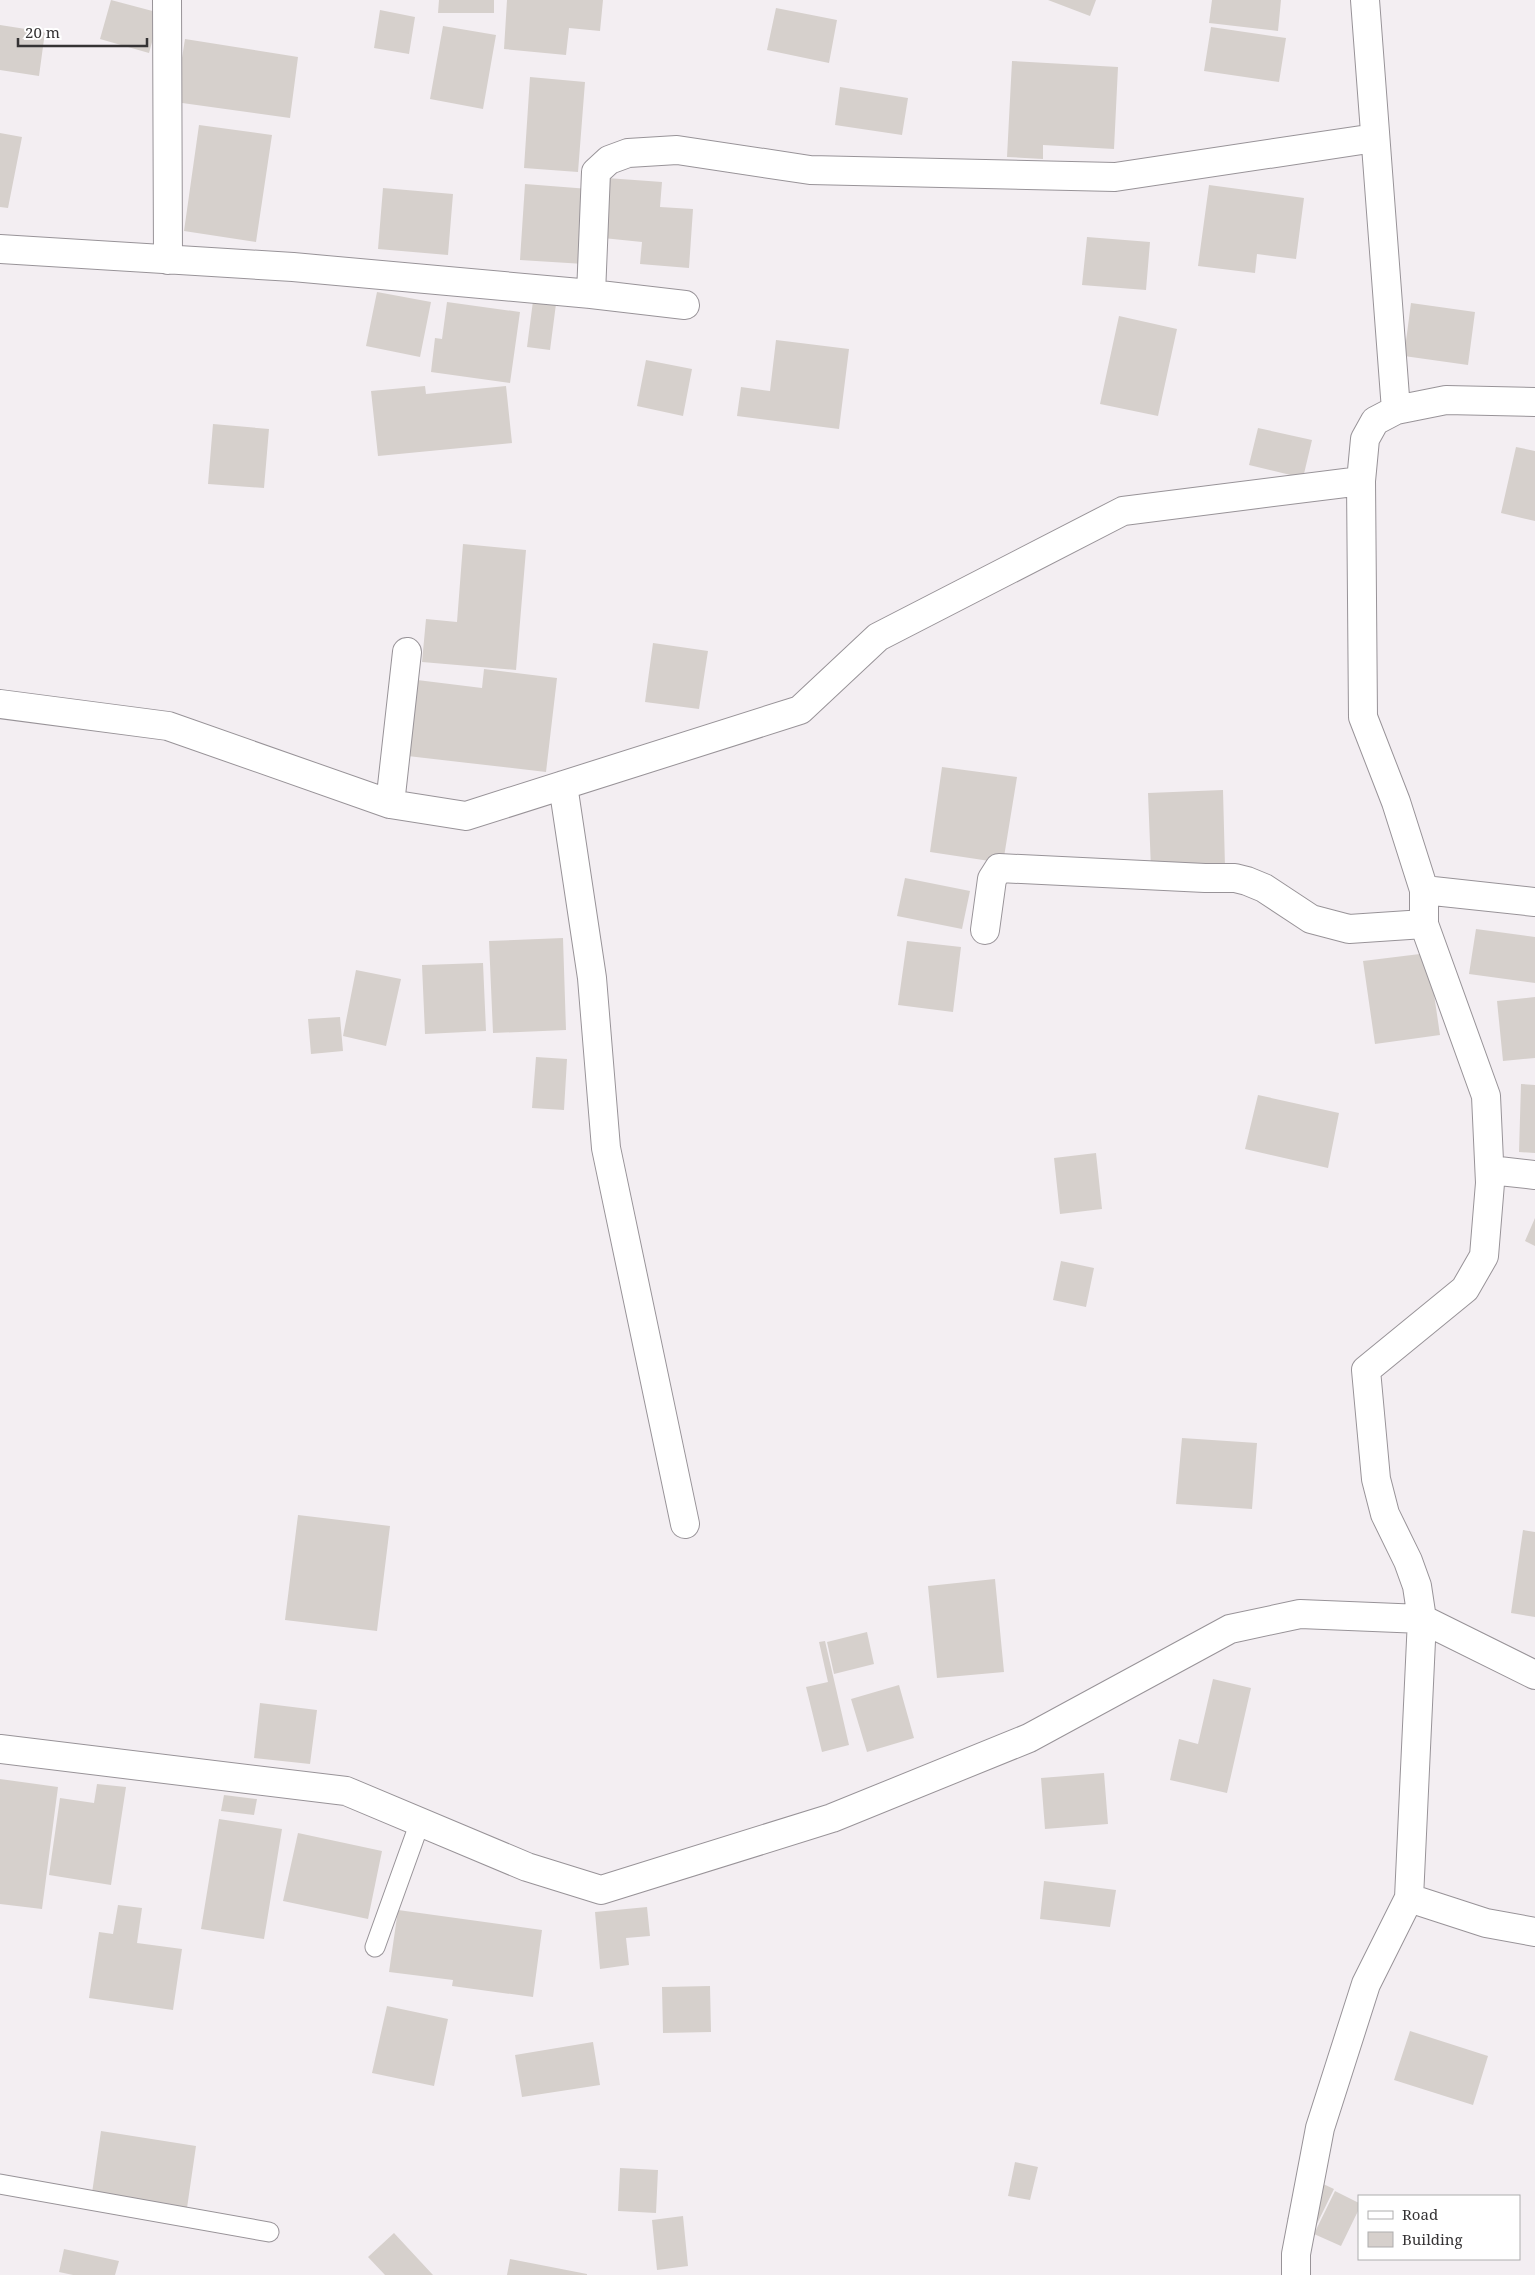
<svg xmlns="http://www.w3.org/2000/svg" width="1535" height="2275" viewBox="0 0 1535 2275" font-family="'Noto Serif',serif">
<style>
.building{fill:#d6d0cc}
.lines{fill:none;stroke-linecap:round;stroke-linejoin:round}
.lane-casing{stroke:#989398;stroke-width:21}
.street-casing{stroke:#989398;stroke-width:30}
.lane{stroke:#fff;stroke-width:19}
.street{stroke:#fff;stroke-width:28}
</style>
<rect width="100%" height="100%" fill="#f3eef2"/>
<path class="building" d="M111 0 160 13 149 53 100 39Z
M439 0H494V13H438Z
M507 0H603L600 31 569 28 566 55 504 49Z
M1048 0H1096L1090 16Z
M1212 0H1281L1278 31 1209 23Z
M776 8 837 20 829 63 767 50Z
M380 10 415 17 409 54 374 48Z
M0 25 45 32 39 76 0 70Z
M443 26 496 35 483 109 430 99Z
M1211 27 1286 38 1279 82 1204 71Z
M185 39 298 57 290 118 175 102Z
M1012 61 1118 67 1114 149 1043 145V159L1007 157Z
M530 77 585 82 578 172 524 168Z
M840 87 908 98 902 135 835 125Z
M199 125 272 135 256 242 184 231Z
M0 133 22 137 8 208 0 207Z
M607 178 662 182 660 207 693 209 689 268 640 264 642 242 603 238Z
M525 184 589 189 584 264 520 260Z
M1209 185 1304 198 1296 259 1257 254 1255 273 1198 266Z
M383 188 453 194 448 255 378 249Z
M1087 237 1150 242 1146 290 1082 285Z
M377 292 431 302 420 357 366 346Z
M533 301 556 304 550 350 527 347Z
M447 302 520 312 510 383 431 372 435 338 442 339Z
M1411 303 1475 312 1468 365 1404 356Z
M1119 316 1177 329 1158 416 1100 404Z
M776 340 849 349 839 429 737 416 741 387 770 391Z
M646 360 692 369 683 416 637 406Z
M425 386 426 394 506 386 512 443 378 456 371 391Z
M213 424 269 429 264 488 208 484Z
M1258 428 1312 440 1303 478 1249 465Z
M1516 447 1535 451V521L1501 513Z
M463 544 526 550 516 670 422 662 426 619 457 622Z
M653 643 708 651 699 709 645 702Z
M484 669 557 678 546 772 399 755 409 679 482 688Z
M942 767 1017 777 1003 863 930 852Z
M1223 790 1225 867 1151 869 1148 793Z
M905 878 970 891 962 929 897 916Z
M1476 929 1535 937V983L1469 974Z
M563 938 566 1030 493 1033 489 941Z
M907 941 961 947 953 1012 898 1005Z
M1428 953 1440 1035 1375 1044 1363 961Z
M483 963 486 1031 425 1034 422 965Z
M356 970 401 979 386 1046 343 1036Z
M1535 997V1058L1503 1061 1497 1001Z
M340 1017 343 1051 311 1054 308 1019Z
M536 1057 567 1059 564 1110 532 1108Z
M1521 1084 1535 1085V1153L1519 1152Z
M1258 1095 1339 1113 1328 1168 1245 1149Z
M1096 1153 1102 1209 1060 1214 1054 1158Z
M1535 1218V1246L1525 1241Z
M1061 1261 1094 1268 1086 1307 1053 1300Z
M1182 1438 1257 1443 1252 1509 1176 1504Z
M298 1515 390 1526 377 1631 285 1620Z
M1523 1530 1535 1532V1617L1511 1613Z
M995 1579 1004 1672 937 1678 928 1586Z
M867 1632 874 1664 834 1674 827 1642Z
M825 1641 849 1745 822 1752 806 1687 828 1682 819 1642Z
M1213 1679 1251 1688 1227 1793 1170 1780 1179 1739 1198 1744Z
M899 1685 914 1738 867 1752 851 1699Z
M260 1703 317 1710 310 1764 254 1758Z
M1104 1773 1108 1824 1045 1829 1041 1778Z
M0 1779 58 1787 42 1909 0 1904Z
M97 1784 126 1787 111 1885 49 1875 60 1798 94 1803Z
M224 1795 257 1799 254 1815 221 1811Z
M219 1819 282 1829 264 1939 201 1929Z
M298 1833 382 1851 368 1919 283 1901Z
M1044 1881 1116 1890 1110 1927 1040 1919Z
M118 1905 142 1908 137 1943 182 1949 173 2010 89 1998 99 1932 113 1934Z
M647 1907 650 1936 626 1938 629 1965 600 1969 595 1912Z
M398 1910 542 1930 533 1997 452 1986 453 1980 389 1972Z
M710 1986 711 2032 663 2033 662 1987Z
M387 2006 448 2019 434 2086 372 2073Z
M1410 2031 1488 2056 1473 2105 1394 2080Z
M593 2042 600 2085 522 2097 515 2055Z
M101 2131 196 2146 187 2208 92 2193Z
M1015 2162 1038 2167 1030 2200 1008 2196Z
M620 2168 658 2170 656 2213 618 2211Z
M1308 2177 1334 2189 1313 2232 1287 2219Z
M1335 2191 1359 2203V2209L1341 2246 1314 2234Z
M683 2216 688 2266 657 2270 652 2220Z
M394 2233 433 2275H385L368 2257Z
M64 2249 119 2261 115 2275H73L59 2272Z
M510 2259 587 2274V2275H507Z"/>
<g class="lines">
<g class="lane-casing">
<path id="lane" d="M375 1947 420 1822
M0 2184 269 2232"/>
</g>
<g class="street-casing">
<path id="street" d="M167 0 168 260
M1365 0 1396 410
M0 249 293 267 591 294 685 305
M591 294 596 172 609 160 628 153 677 150 810 170 1115 177 1375 138
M0 704 168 726 390 804 466 816 800 710 878 637 1123 511 1361 481
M563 785 592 978 606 1148 685 1524
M390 804 407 652
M1424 890 1535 902
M985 930 992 879 999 868 1205 878H1235L1247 881 1264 888 1311 919 1349 929 1424 924
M1490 1170 1535 1175
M0 1749 346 1791 527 1867 601 1890 832 1818 1029 1738 1230 1629 1300 1614 1422 1619 1417 1586 1408 1561 1385 1514 1376 1479 1366 1370 1465 1289 1484 1256 1490 1183 1486 1096 1424 924V890L1396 802 1363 717 1361 481 1365 439 1375 421 1396 410 1446 400 1535 402
M1409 1898 1422 1619 1535 1675
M1296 2275V2254L1320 2128 1366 1984 1409 1898 1486 1923 1535 1932"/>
</g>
<use href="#lane" class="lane"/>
<use href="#street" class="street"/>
</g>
<rect x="1358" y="2195" width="162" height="65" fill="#ffffff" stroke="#aeadae"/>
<rect x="1368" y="2211" width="25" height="8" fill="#ffffff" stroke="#aeadae"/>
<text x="1402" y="2220" font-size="15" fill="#353334">Road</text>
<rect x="1368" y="2232" width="25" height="15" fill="#d6d0cc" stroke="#aeadae"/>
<text x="1402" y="2245" font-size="15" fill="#353334">Building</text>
<path d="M18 38v8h129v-8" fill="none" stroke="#353334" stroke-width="2.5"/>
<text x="25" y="38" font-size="15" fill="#353334" stroke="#ffffff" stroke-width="4" paint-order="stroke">20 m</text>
</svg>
